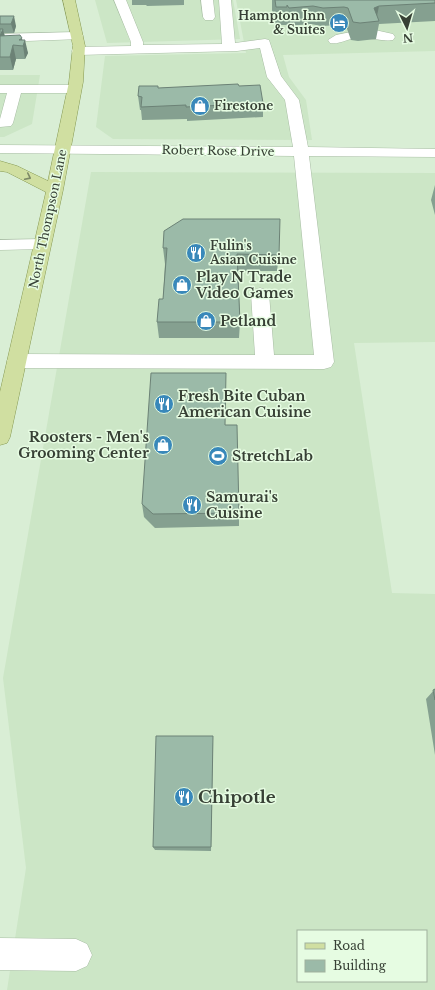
<svg xmlns="http://www.w3.org/2000/svg" width="435" height="990" viewBox="0 0 435 990" font-family="'Libre Baskerville',serif">
<style>
.built{fill:#cce6c6;fill-rule:evenodd}
.lines{fill:none;stroke-linecap:round;stroke-linejoin:round}
.minor-casing{stroke:#a8bda4;stroke-width:1}
.major-casing{stroke:#869952;stroke-width:1}
.minor{fill:#fff;fill-rule:evenodd}
.major{fill:#d0dfa1;fill-rule:evenodd}
.wall{fill:#85a090}
.shaded-wall{fill:#6c8276}
.building{fill:#9bbaa8;stroke:#6c8276}
.oneway{stroke:#7c8866}
.labels{text-anchor:middle;stroke-width:3;stroke-linejoin:round;paint-order:stroke}
.far-poi-label{font-size:12px;font-weight:bold;fill:#374035;stroke:#e6fce2;text-anchor:start}
.far-street-label{font-size:12px;fill:#374035;stroke:#e6fce2}
.poi-label{font-size:14px;font-weight:bold;fill:#374035;stroke:#e6fce2;text-anchor:start}
.near-poi-label{font-size:17px;font-weight:bold;fill:#374035;stroke:#e6fce2;text-anchor:start}
</style>
<rect width="100%" height="100%" fill="#d9eed5"/>
<path class="built" d="M95 0H233L240 39 107 43Z
M236 0H435V51L283 55 289 77 306 100 312 140 113 139 96 127 105 56 246 53Z
M0 75H40L32 124 4 137H0Z
M91 172 435 173V342L354 343 392 593 435 594V990H7L26 868 3 678ZM298 931H426V981H298Z"/>
<g class="lines">
<g class="minor-casing">
<path id="minor" d="M114 0H126L143 42V45L222 44 219 0H231L235 43 265 39 269 40 281 76 299 100 308 147 435 149V157L309 156 334 362 331 367 324 369 17 368 10 366 7 361 10 356 17 354 255 355 251 294 254 290 260 288 266 290 269 294 274 355H314L294 156 0 153V145L293 147 285 100 267 77 260 48 237 51 78 55 73 54 72 51 73 48 78 47 131 46V42Z
M201 0H213L215 17 213 20H205L203 17Z
M361 30H375L393 34 395 37 393 40C384 42 369 37 358 38 348 38 339 45 330 43L328 40 336 35Z
M77 32 81 33 83 36 81 39 0 42V34Z
M0 85H74L79 86 81 89 79 92 74 93H21L13 123 11 126 0 127V119L7 93H0Z
M42 239 48 240 50 244 48 248 42 249 0 250V240Z
M0 938 76 939 87 944 92 955 87 966 76 971 0 970Z"/>
</g>
<g class="major-casing">
<path id="major" d="M63 0H75L85 46 83 82 63 190 10 437 7 443 0 445V392L46 192 7 172 0 171V161L17 166 48 181 69 82 73 46Z"/>
</g>
<use href="#minor" class="minor"/>
<use href="#major" class="major"/>
</g>
<path class="wall" d="M132 0H184V5L147 6 146 5H132Z
M272 0H435V21L379 24 376 39 358 41 351 40 346 26 342 25 321 26 311 24 287 26 286 24V25H275L272 10Z
M0 16 16 26 14 33H4L5 36 22 40 28 53 25 59H16L13 70H0Z
M239 86 263 103V117L187 121V119L142 120 141 110H140L138 96 158 88Z
M435 185V215L431 200Z
M163 248 279 255 277 271H238L240 322 239 338H159L157 322 163 299 165 264Z
M225 425 239 513V526L155 528 144 517 142 504Z
M435 689V755L426 699Z
M213 742 211 851 155 850 153 847Z"/>
<path class="shaded-wall" d="M379 6 376 21 374 8Z
M14 16 16 26 14 33 11 24Z
M3 29 6 43 0 36Z
M22 38 23 44 25 40 28 53 25 59 23 46 19 40Z
M13 45 16 59 13 70 10 57Z"/>
<path class="building" d="M275 0H435V3L379 6 374 8 379 21 360 23 353 22 348 8 344 7 323 8 313 6 289 8 287 5V7H276Z
M0 16H14L11 24H0Z
M0 29H3L0 36 20 35 22 38 19 40H25L23 46 13 45 10 57H0Z
M238 84 239 86 260 85 263 103 186 107V105L141 107 142 97 138 96 139 86H158V88Z
M183 219H280L279 255 237 254 240 322H157L159 299H163L167 248H163L164 231Z
M151 373H226L225 425H237L239 513 153 514 142 504Z
M435 689V700L433 690Z
M156 736H213L211 847H153Z"/>
<defs><path id="oneway-chevron" d="M-2-3.5L2.5 0L-2 3.5" fill="none" stroke-width="1.6" stroke-linecap="round" stroke-linejoin="round"/></defs>
<use class="oneway" href="#oneway-chevron" transform="translate(28 177) rotate(26)"/>
<defs>
<g id="hotel-disc" transform="scale(1)"><circle r="9.5" fill="#3988ba" stroke="#e6fce2"/><path d="M-6-4.5h1.5V1H6V5H4.5V3h-9V5H-6ZM-4 0a1.8 1.8 0 1 1 3.6 0ZM.5 0V-2.5h3Q6-2.5 6 0Z" fill="#fff"/></g>
<g id="shop-disc" transform="scale(1)"><circle r="9.5" fill="#3988ba" stroke="#e6fce2"/><path d="M-5-2.5h2.3a2.7 3.5 0 0 1 5.4 0H5L5.5 6h-11ZM-1.5-2.5h3a1.5 2.3 0 0 0-3 0Z" fill="#fff"/></g>
<g id="restaurant-disc" transform="scale(1)"><circle r="9.5" fill="#3988ba" stroke="#e6fce2"/><path d="M-5-6h1v4h1v-4h1v4h1v-4h1v5L-1.5 .5V6h-2V.5L-5-1ZM5-6V6H3V1.5H1.5Q1.5-4 5-6Z" fill="#fff"/></g>
<g id="stadium-disc" transform="scale(1)"><circle r="9.5" fill="#3988ba" stroke="#e6fce2"/><path d="M0-5a6.5 5 0 1 0 0 10a6.5 5 0 1 0 0-10ZM-3.5-1.8h7v3.6h-7Z" fill="#fff"/></g>
</defs>
<g fill-rule="evenodd">
<use href="#hotel-disc" x="339" y="23"/>
<use href="#shop-disc" x="200" y="106"/>
<use href="#restaurant-disc" x="196" y="253"/>
<use href="#shop-disc" x="182" y="285"/>
<use href="#shop-disc" x="206" y="321"/>
<use href="#restaurant-disc" x="164" y="404"/>
<use href="#shop-disc" x="163" y="445"/>
<use href="#stadium-disc" x="218" y="456"/>
<use href="#restaurant-disc" x="192" y="505"/>
<use href="#restaurant-disc" x="184" y="797"/>
</g>
<g class="labels">
<g class="far-poi-label">
<text x="325" y="20" text-anchor="end">Hampton Inn<tspan x="325" dy="14">&amp; Suites</tspan></text>
<text x="214" y="110">Firestone</text>
<text x="210" y="250">Fulin's<tspan x="210" dy="14">Asian Cuisine</tspan></text>
</g>
<g class="far-street-label">
<text transform="translate(218 151) rotate(1)" y="4">Robert Rose Drive</text>
<text transform="translate(48 219) rotate(-78)" y="4">North Thompson Lane</text>
</g>
<g class="poi-label">
<text x="196" y="282">Play N Trade<tspan x="196" dy="16">Video Games</tspan></text>
<text x="220" y="326">Petland</text>
<text x="178" y="401">Fresh Bite Cuban<tspan x="178" dy="16">American Cuisine</tspan></text>
<text x="149" y="442" text-anchor="end">Roosters - Men's<tspan x="149" dy="16">Grooming Center</tspan></text>
<text x="232" y="461">StretchLab</text>
<text x="206" y="502">Samurai's<tspan x="206" dy="16">Cuisine</tspan></text>
</g>
<g class="near-poi-label">
<text x="198" y="803">Chipotle</text>
</g>
</g>
<rect x="297" y="930" width="130" height="52" fill="#e6fce2" stroke="#a0b19d"/>
<rect x="305" y="943" width="20" height="6" fill="#d0dfa1" stroke="#a0b19d"/>
<text x="333" y="950" font-size="12" fill="#374035">Road</text>
<rect x="305" y="960" width="20" height="12" fill="#9bbaa8" stroke="#a0b19d"/>
<text x="333" y="970" font-size="12" fill="#374035">Building</text>
<g transform="translate(407 28) rotate(175)" stroke="#e6fce2" stroke-width="3" paint-order="stroke">
<path d="M0-3L7 15L0 10L-7 15Z" fill="#374035"/>
<text y="-6" font-size="11" font-weight="bold" text-anchor="middle" fill="#374035">N</text>
</g>
</svg>
